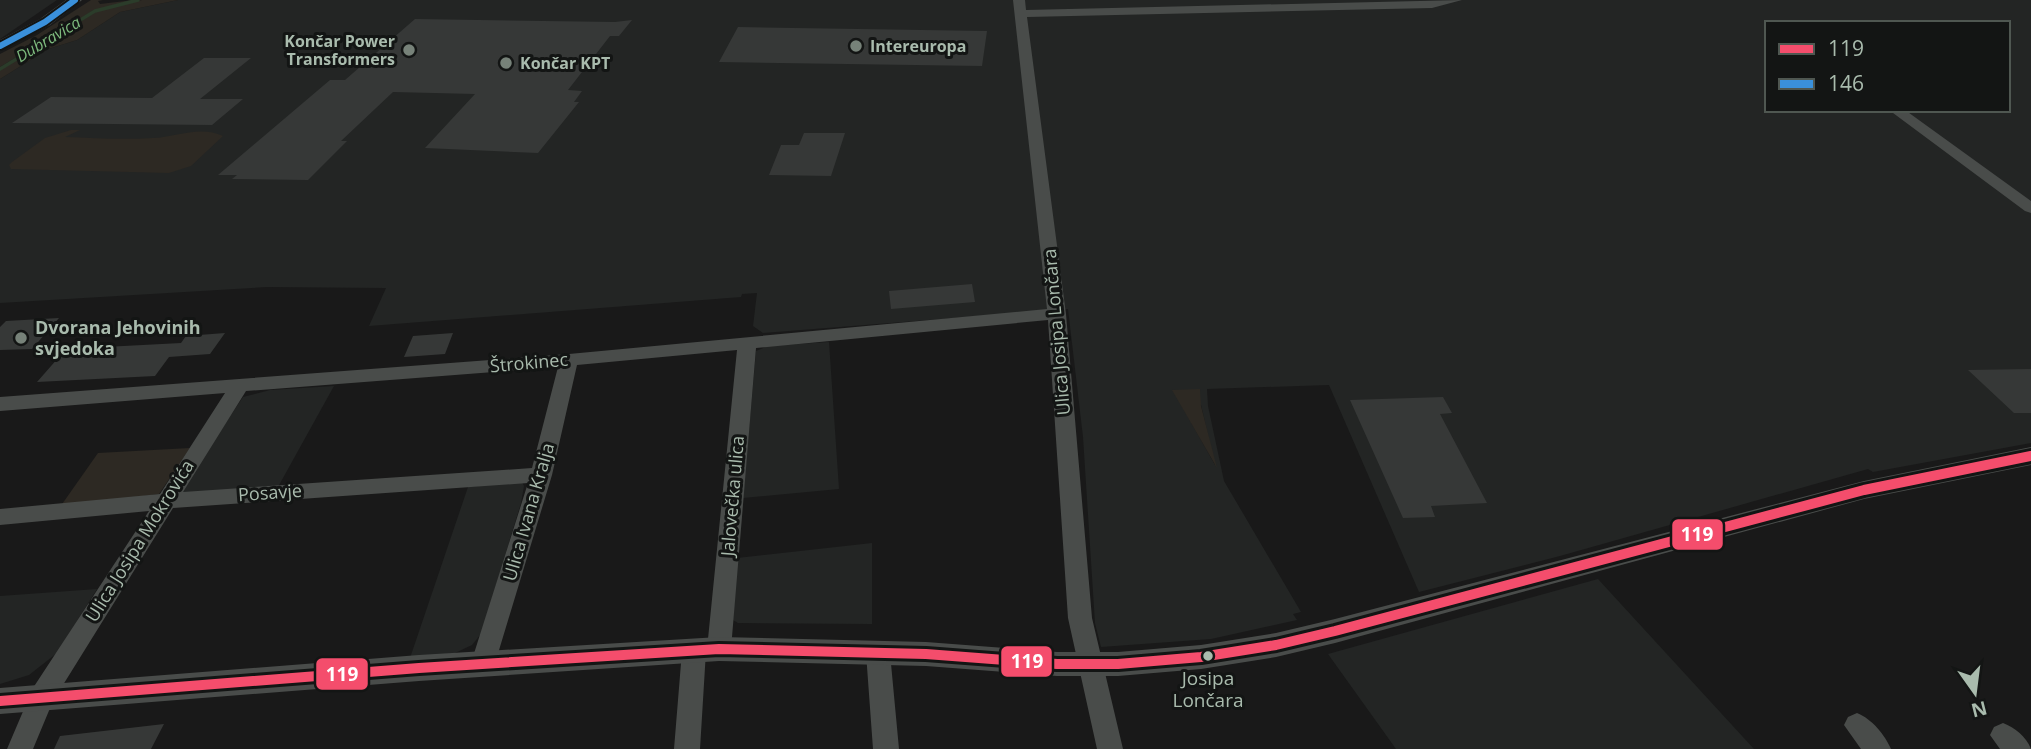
<svg xmlns="http://www.w3.org/2000/svg" width="2031" height="749" viewBox="0 0 2031 749" font-family="'Open Sans',sans-serif">
<style>
.built{fill:#232524;fill-rule:evenodd}
.green{fill:#2d2923}
.lines{fill:none;stroke-linecap:round;stroke-linejoin:round}
.stream{stroke:#2b3c2a;stroke-width:3.5}
.building{fill:#363837}
.minor{fill:#494c4a;fill-rule:evenodd}
.tertiary{fill:#494c4a;fill-rule:evenodd}
.bus-1-casing{stroke:#131514;stroke-width:16}
.bus-2-casing{stroke:#131514;stroke-width:10}
.bus-1{stroke:#f44d6c;stroke-width:10}
.bus-2{stroke:#3a90db;stroke-width:6}
.poi-dot{fill:#778279;stroke:#131514;stroke-width:2.5}
.bus-dot{fill:#a9bbad;stroke:#131514;stroke-width:2.5}
.labels{text-anchor:middle;stroke-width:6;stroke-linejoin:round;paint-order:stroke}
.far-water-label{font-size:16px;font-style:italic;fill:#7db97d;stroke:#131514}
.far-poi-label{font-size:16px;font-weight:bold;fill:#a9bbad;stroke:#131514;text-anchor:start}
.poi-label{font-size:18px;font-weight:bold;fill:#a9bbad;stroke:#131514;text-anchor:start}
.street-label{font-size:18px;fill:#a9bbad;stroke:#131514}
.near-bus-label{font-size:19px;fill:#a9bbad;stroke:#131514}
.line-badge{stroke:#131514;stroke-width:2.5}
.badge-label{font-size:19px;text-anchor:middle;font-weight:bold;fill:#fff}
</style>
<rect width="100%" height="100%" fill="#191919"/>
<path class="built" d="M0 0H57L0 39Z
M178 0H2031V443L1873 472 1868 469 1560 556 1419 592 1329 385 1207 389 1208 406 1224 481 1301 612 1293 614 1297 620 1211 639 1101 647 1095 623 1083 437 1068 309 763 333 753 326 757 293 742 294 741 297 369 326 386 288 267 287 0 303V79L48 49 77 40 120 12ZM1767 23H2008V110H1767ZM1173 390 1201 405 1215 465Z
M829 342 839 489 743 498 756 351 768 346Z
M334 386 278 487 178 494 243 397 270 390Z
M522 482 524 486 521 503 481 634 472 645 455 653 410 658 468 487Z
M872 543V624L738 623 733 620 737 558Z
M1598 579 1754 749H1396L1328 654Z
M97 589 57 653 29 675 0 684V596Z"/>
<path class="green" d="M91 0H103L98 1 100 4 134 0 94 10 0 67V54L37 35Z
M142 0H178L120 12 77 40 48 49 0 79V70L101 9Z
M71 130H80L65 137C94 138 124 140 153 138 175 137 201 125 223 136L191 166 169 173 11 169 9 165 12 162 45 138Z
M1200 389 1201 406 1217 468 1172 390Z
M190 448 159 494 60 507 98 453Z"/>
<g class="lines">
<path class="stream" d="M0 69 95 11 138 0"/>
</g>
<path class="building" d="M415 19 615 22 632 20 619 36H610L568 90 582 91 574 102H579L538 153 425 148 475 94 393 92 341 141H347L308 180 232 179 237 175H218L330 80H345Z
M738 27 987 31 982 66 719 62Z
M204 58H251L200 99H243L212 125 12 123 51 97 152 98Z
M804 133H845L831 176 769 175 781 145H799Z
M972 284 975 302 891 309 889 291Z
M59 318 32 349 0 350V327L6 321Z
M225 333 210 354 169 357 155 376 37 382 66 349 181 343 186 336Z
M453 333 445 354 404 357 413 336Z
M2031 369V413H2014L1968 370Z
M1443 397 1452 413 1440 414 1487 503 1431 506 1435 517 1403 518 1350 400Z
M164 724 151 749H54L60 736Z"/>
<g class="lines">
<path class="minor" d="M1013 0H1025L1026 10 1462 0 1432 8 1027 17 1066 314 1092 618 1123 749H1097L1068 618 1048 320 756 348 731 649 728 656 719 659 710 656 707 649 737 350 577 365 552 475 493 670 484 674 475 670 471 663 528 483 173 508 53 701 33 749H7L33 688 149 511 0 525V509L160 494 225 393 0 411V397L569 354 1047 309ZM558 367 532 468 183 492 246 391Z
M1889 110H1905L2031 201V213L2025 211Z
M694 641 703 644 706 651 700 749H674L682 651 685 644Z
M878 643 887 646 890 653 899 749H873L866 653 869 646Z
M1857 713C1872 719 1885 735 1891 749H1861L1844 725 1848 717Z
M2003 723C2015 728 2026 736 2031 749H2000L1990 735 1994 727Z"/>
<path class="tertiary" d="M66 0H82L50 25 0 50V40L40 19Z
M2031 447V465L1864 499 1335 643 1276 657 1201 669 1118 676H1057L926 666 719 661 419 681 0 714V688L419 655 719 637 926 642 1057 652H1118L1201 645 1276 633 1335 619 1864 481Z"/>
<g class="bus-1-casing">
<path id="bus-1" d="M0 701 419 668 719 649 926 654 1057 664H1118L1201 657 1276 645 1335 631 1864 490 2031 456"/>
</g>
<g class="bus-2-casing">
<path id="bus-2" d="M0 46 45 22 75 0"/>
</g>
<use href="#bus-1" class="bus-1"/>
<use href="#bus-2" class="bus-2"/>
</g>
<g class="poi-dot">
<circle cx="856" cy="46" r="7"/>
<circle cx="409" cy="50" r="7"/>
<circle cx="506" cy="63" r="7"/>
<circle cx="21" cy="338" r="7"/>
</g>
<circle class="bus-dot" cx="1208" cy="656" r="6"/>
<g class="labels">
<g class="far-water-label">
<text transform="translate(48 39) rotate(-31)" y="6">Dubravica</text>
</g>
<g class="far-poi-label">
<text x="395" y="47" text-anchor="end">Končar Power<tspan x="395" dy="18">Transformers</tspan></text>
<text x="870" y="52">Intereuropa</text>
<text x="520" y="69">Končar KPT</text>
</g>
<g class="poi-label">
<text x="35" y="334">Dvorana Jehovinih<tspan x="35" dy="21">svjedoka</tspan></text>
</g>
<g class="street-label">
<text transform="translate(1057 332) rotate(-95)" y="6">Ulica Josipa Lončara</text>
<text transform="translate(529 363) rotate(-5)" y="6">Štrokinec</text>
<text transform="translate(270 493) rotate(-4)" y="6">Posavje</text>
<text transform="translate(733 496) rotate(-85)" y="6">Jalovečka ulica</text>
<text transform="translate(529 512) rotate(-74)" y="6">Ulica Ivana Kralja</text>
<text transform="translate(140 541) rotate(-58)" y="6">Ulica Josipa Mokrovića</text>
</g>
<g class="near-bus-label">
<text x="1208" y="685">Josipa<tspan x="1208" dy="22">Lončara</tspan></text>
</g>
</g>
<g class="line-badge">
<rect x="1671" y="518" width="53" height="33" rx="7" fill="#f44d6c"/>
<rect x="1000" y="645" width="53" height="33" rx="7" fill="#f44d6c"/>
<rect x="315" y="657" width="54" height="34" rx="7" fill="#f44d6c"/>
</g>
<g class="badge-label">
<text x="1697" y="541">119</text>
<text x="1027" y="668">119</text>
<text x="342" y="681">119</text>
</g>
<rect x="1765" y="21" width="245" height="91" fill="#131514" stroke="#4f5751" stroke-width="2"/>
<rect x="1779" y="44" width="35" height="10" fill="#f44d6c" stroke="#4f5751" stroke-width="2"/>
<text x="1828" y="56" font-size="21" fill="#a9bbad">119</text>
<rect x="1779" y="79" width="35" height="10" fill="#3a90db" stroke="#4f5751" stroke-width="2"/>
<text x="1828" y="91" font-size="21" fill="#a9bbad">146</text>
<g transform="translate(1975 693) rotate(166)" stroke="#131514" stroke-width="5" paint-order="stroke">
<path d="M0-5L12 26L0 18L-12 26Z" fill="#a9bbad"/>
<text y="-10" font-size="19" font-weight="bold" text-anchor="middle" fill="#a9bbad">N</text>
</g>
</svg>
